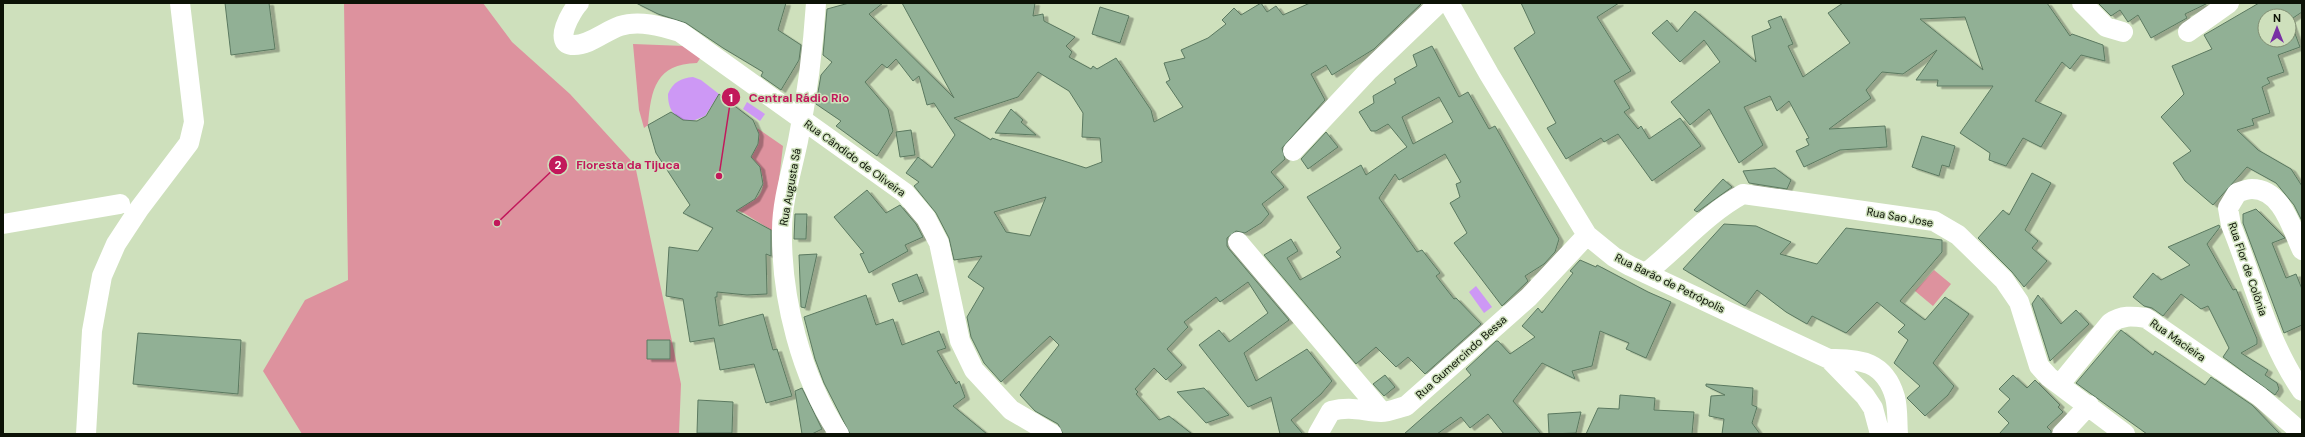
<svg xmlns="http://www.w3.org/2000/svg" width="2305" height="437" viewBox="0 0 2305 437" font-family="'DM Sans',sans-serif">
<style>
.green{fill:#dd929e}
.water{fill:#cd98f5}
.building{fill:#91b095;stroke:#5b7960;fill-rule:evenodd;filter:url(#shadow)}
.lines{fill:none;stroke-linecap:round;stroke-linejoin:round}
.minor{stroke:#fff;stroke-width:20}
.labels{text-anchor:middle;stroke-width:3;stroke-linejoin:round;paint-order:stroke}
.street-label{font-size:11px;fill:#0c1206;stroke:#cee0bc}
.leader{fill:none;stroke:#c2185b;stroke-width:1.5}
.callout-dot{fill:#c2185b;stroke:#cee0bc;stroke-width:1.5}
.mark-label{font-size:12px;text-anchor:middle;font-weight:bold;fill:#fff}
.callout-label{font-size:12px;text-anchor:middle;font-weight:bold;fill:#c2185b;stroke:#cee0bc;stroke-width:3;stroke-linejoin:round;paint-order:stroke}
</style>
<defs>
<filter id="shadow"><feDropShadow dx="4.5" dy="2.5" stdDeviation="0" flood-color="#0004"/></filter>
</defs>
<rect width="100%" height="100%" fill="#cee0bc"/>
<path class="green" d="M344 3H483L512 42 570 94 635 165 681 384 679 434H302L263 371 305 300 348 280Z
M633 44 685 46 703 54 697 63C656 64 651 89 648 125L644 128 639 110Z
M757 128 783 146 773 231 742 212 722 204C730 204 740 205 747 203 769 198 767 168 750 159L758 143Z
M1934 270 1951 284 1933 306 1915 291Z"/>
<path class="water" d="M693 77 701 80 719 94 705 116 690 122C674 118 668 110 668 94 673 82 681 78 693 77Z
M747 102 765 114 760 121 743 109Z
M1476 286 1492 307 1484 313 1469 292Z"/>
<path class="building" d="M225 3H269L275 49 231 55Z
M636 3H786L778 30 801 45 799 60 781 90 761 76 763 72 723 48 686 23 658 14Z
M849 3H883L869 14 954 98 902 3H1035L1033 16 1043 14 1044 21 1075 37 1066 46 1072 52 1069 57 1091 69 1093 66 1097 69 1116 58 1151 110 1154 122 1183 107 1166 82 1170 80 1164 63 1185 58 1181 50 1208 38 1226 24 1222 20 1234 8 1241 15 1261 3 1267 12 1276 6 1283 15 1310 3H1422L1374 49 1332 75 1326 65 1311 74 1325 100 1282 148 1285 159 1271 172 1284 187 1262 204 1269 214 1261 223 1245 233 1236 231 1227 238V246L1229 249 1289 320 1244 353 1256 381 1307 349 1332 381 1321 394 1291 420 1303 434H1280L1271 397 1248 407 1199 345 1219 330 1229 342 1268 313 1248 282 1220 302 1216 297 1184 322 1188 327 1167 349 1182 365 1166 380 1154 368 1135 389 1138 392 1136 394 1159 420 1169 416 1192 434H1063L1058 424 1035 411 1020 395 1059 345 1050 336 1001 382 984 363 971 337 967 317 984 288 968 277 982 256 954 260 949 238 936 213 914 186 919 182 906 173 918 157 932 168 955 135 934 103 927 105 919 76 913 81 896 59 887 68 882 64 865 82 888 109 893 131 877 156 836 126 841 121 816 104 821 75 832 62 823 55 827 9ZM1038 72 1069 91 1083 113 1082 137 1100 138 1102 162 1086 168 992 138 991 140 954 118 1018 97ZM1046 197 1030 236 1006 232 994 212Z
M1521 3H1619L1597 17 1631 71 1614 81 1630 108 1624 112 1638 129 1641 126 1649 139 1680 118 1701 146 1652 181 1618 134 1604 142 1601 138 1566 159 1547 128 1556 123 1514 48 1535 33Z
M1843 3H2047L2070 36 2072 34 2103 45 2105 61 2081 55 2070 69 2062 62 2035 101 2062 113 2041 147 2023 138 2006 166 1989 160 1990 153 1960 133 1993 86H1937L1938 80H1916L1937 50 1903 74 1882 72 1866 90 1871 98 1829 129 1885 126 1887 147 1840 150 1804 167 1796 151 1809 145 1806 139 1809 138 1789 101 1777 111 1770 96 1744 107 1763 145 1739 163 1709 109 1690 125 1671 102 1720 62 1704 40 1680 62 1652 33 1667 20 1677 32 1695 11 1756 62 1752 36 1771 28 1768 21 1781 16 1793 44 1788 46 1803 77 1850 43 1828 13ZM1965 17 1983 70 1920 19Z
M2098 3H2208L2185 14 2187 18 2151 38 2138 15 2128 22 2120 10 2111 16Z
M2259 3H2302V12L2290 20 2300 47 2278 55 2284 72 2267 78 2270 83 2262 87 2270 113 2252 119 2254 125 2237 130 2258 150 2291 169 2302 186V221L2294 205 2276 183 2247 167 2213 205 2185 181 2173 163 2191 151 2161 117 2184 94 2172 66 2212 49 2204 35ZM2265 16H2289V40H2265Z
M1100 7 1129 16 1120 43 1092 34Z
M1432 46 1459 97 1468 92 1489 129 1495 126 1559 239 1555 252 1544 264 1525 276 1528 281 1502 306 1454 243 1467 233 1450 203 1460 197 1456 184 1461 182 1445 154 1399 180 1395 174 1379 198 1417 252 1422 250 1440 273 1436 276 1454 299 1456 298 1481 324 1425 374 1408 357 1396 367 1376 347 1356 364 1264 255 1291 239 1298 251 1287 258 1300 280 1341 257 1336 252 1341 248 1307 197 1361 165 1366 175 1407 147 1388 124 1376 131H1371L1359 112 1374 103 1373 96 1396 83 1394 79 1417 66 1413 55ZM1439 97 1453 122 1413 144 1402 117Z
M719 94 753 120 759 134 758 144 751 157 760 167 763 184 755 199 736 211 771 230V256L766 254 767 294 747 295 717 292V297H715L719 326 763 314 773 350 777 349 792 396 766 403 754 364 720 370 714 338 690 342 683 299 666 296 669 247 698 251 713 228 683 213 690 205 656 153 648 125 671 112 683 120 697 121 706 116Z
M1011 109 1023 120 1021 122 1036 135 995 133Z
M911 130 915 155 900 157 896 132Z
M1326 132 1338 147 1308 169 1301 159Z
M1922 136 1955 146 1949 167 1942 165 1939 176 1912 167Z
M1775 168 1791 180 1787 189 1749 183 1743 171Z
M2032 173 2051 183 2025 230 2038 241 2032 248 2047 261 2024 287 2012 272 1978 238 2003 210 2009 215Z
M1723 179 1732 187 1697 212 1694 210Z
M867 190 886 213 900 205 916 224 923 237 905 245 908 251 869 273 860 254 864 253 834 217Z
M2256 209 2285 238 2272 243 2286 278 2296 274 2302 289V325L2284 333 2243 223V214Z
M795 214H807L806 239H794Z
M1724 224 1756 226 1791 242 1780 254 1817 264 1846 228 1942 240V252L1900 301 1925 320 1945 297 1969 314 1933 363 1954 386 1948 395 1925 416 1907 398 1920 386 1894 363 1908 340 1898 332 1905 325 1877 302 1846 333 1812 316 1807 324 1786 312 1757 290 1745 306 1683 269Z
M2219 225 2220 227 2207 244 2233 290 2236 289 2257 339V344L2241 353 2268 370 2265 375 2277 383 2279 389 2275 395 2223 357 2229 348 2208 306 2201 309 2181 294 2163 316 2152 308 2144 306 2133 297 2153 273 2161 280 2190 265 2168 247Z
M817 254 805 308 801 307 799 255Z
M1580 260 1596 267 1597 265 1648 292 1671 302 1646 358 1626 349 1629 343 1600 331 1592 366 1572 371 1575 379 1542 363 1513 401 1541 434H1504L1488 414 1470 428 1461 417 1437 434H1404L1471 375 1466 369 1496 341H1498L1510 354 1535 337 1522 326 1538 308 1542 313 1573 273 1570 271Z
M917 274 924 292 899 302 892 284Z
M866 295 876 325 893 319 902 345 939 331 946 348 937 351 956 384 959 381 965 397 953 406 987 434H850L824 383 815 359 804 317Z
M2038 295 2061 324 2076 310 2089 324 2050 361 2032 304Z
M2121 330 2153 355 2155 351 2205 385 2211 377 2252 405 2280 434H2147L2076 383Z
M138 333 241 340 238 394 133 384Z
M647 340H670V359H647Z
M1385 375 1395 387 1384 396 1373 384Z
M2013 375 2027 388 2035 380 2060 405 2058 407 2063 412 2047 427 2051 431V434H1999L2009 423 1998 412 2010 399 1999 389Z
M1706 384 1753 388 1752 405 1757 407 1752 423 1760 434H1722L1724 419 1709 416 1711 396 1725 395 1706 386Z
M802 388 822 429 812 434H802L795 391Z
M1204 388 1229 415 1206 423 1177 392Z
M1620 395 1655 398 1654 410 1694 412 1692 434H1586L1598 408 1619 409Z
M698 400 733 402 732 433H697Z
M1581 412 1576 433 1549 434 1548 414Z"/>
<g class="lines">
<path class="minor" d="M579 3C572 10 551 45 574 45 590 45 605 31 620 26 639 20 661 26 680 32L905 193 926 218 939 243 960 341 974 370 1011 410 1052 434
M816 3C813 49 807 96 798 141 792 170 782 201 782 230 781 298 801 377 839 434
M1449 3 1489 74 1587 235 1614 257 1630 266 1829 359 1865 396 1873 408 1880 434
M2082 3 2106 27 2123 32
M2188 32 2229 3
M1293 151 1369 70 1439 3
M3 224 120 204
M1238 242 1382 412
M2302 250C2292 229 2282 189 2252 189 2248 189 2242 191 2237 193L2228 208 2231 225C2254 281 2267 341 2302 391
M1646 273C1679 247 1706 214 1743 194L1934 221 1958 235 2004 280 2019 302 2039 366 2049 377 2125 434
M1829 359C1860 358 1885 362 1895 397 1898 408 1897 422 1898 434
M2060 384 2110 323C2122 315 2132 316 2146 318L2259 396 2302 433
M86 434 92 331 102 276 116 244 139 209 189 143 194 122 180 3
M1318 434 1331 411C1351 406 1362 411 1381 412 1389 412 1398 408 1406 406L1529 297 1587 235
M2062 434 2089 405"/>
</g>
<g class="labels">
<g class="street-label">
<text transform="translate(855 158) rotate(36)" y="4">Rua Cândido de Oliveira</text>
<text transform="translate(790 187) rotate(-80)" y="4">Rua Augusta Sá</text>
<text transform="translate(1900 217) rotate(10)" y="4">Rua Sao Jose</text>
<text transform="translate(2248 269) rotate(71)" y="4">Rua Flor de Colônia</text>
<text transform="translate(1670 283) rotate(26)" y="4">Rua Barão de Petrópolis</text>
<text transform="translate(2178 340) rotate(35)" y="4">Rua Macieira</text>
<text transform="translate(1461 357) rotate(-42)" y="4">Rua Gumercindo Bessa</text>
</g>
</g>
<path class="leader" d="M719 176L731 97M497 223L558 165"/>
<g class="callout-dot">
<circle cx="719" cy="176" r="4"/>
<circle cx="497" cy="223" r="4"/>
<circle cx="731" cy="97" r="10"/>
<circle cx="558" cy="165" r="10"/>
</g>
<g class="mark-label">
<text x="731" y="102">1</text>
<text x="558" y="169">2</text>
</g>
<g class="callout-label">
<text x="799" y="102">Central Rádio Rio</text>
<text x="628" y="169">Floresta da Tijuca</text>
</g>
<rect width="2305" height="437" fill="none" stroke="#0c1206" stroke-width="8"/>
<g transform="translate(2277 28)"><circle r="19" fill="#cee0bc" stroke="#808e73"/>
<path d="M0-3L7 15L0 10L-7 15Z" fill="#7831a4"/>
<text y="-6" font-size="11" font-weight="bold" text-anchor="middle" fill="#0c1206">N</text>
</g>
</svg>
